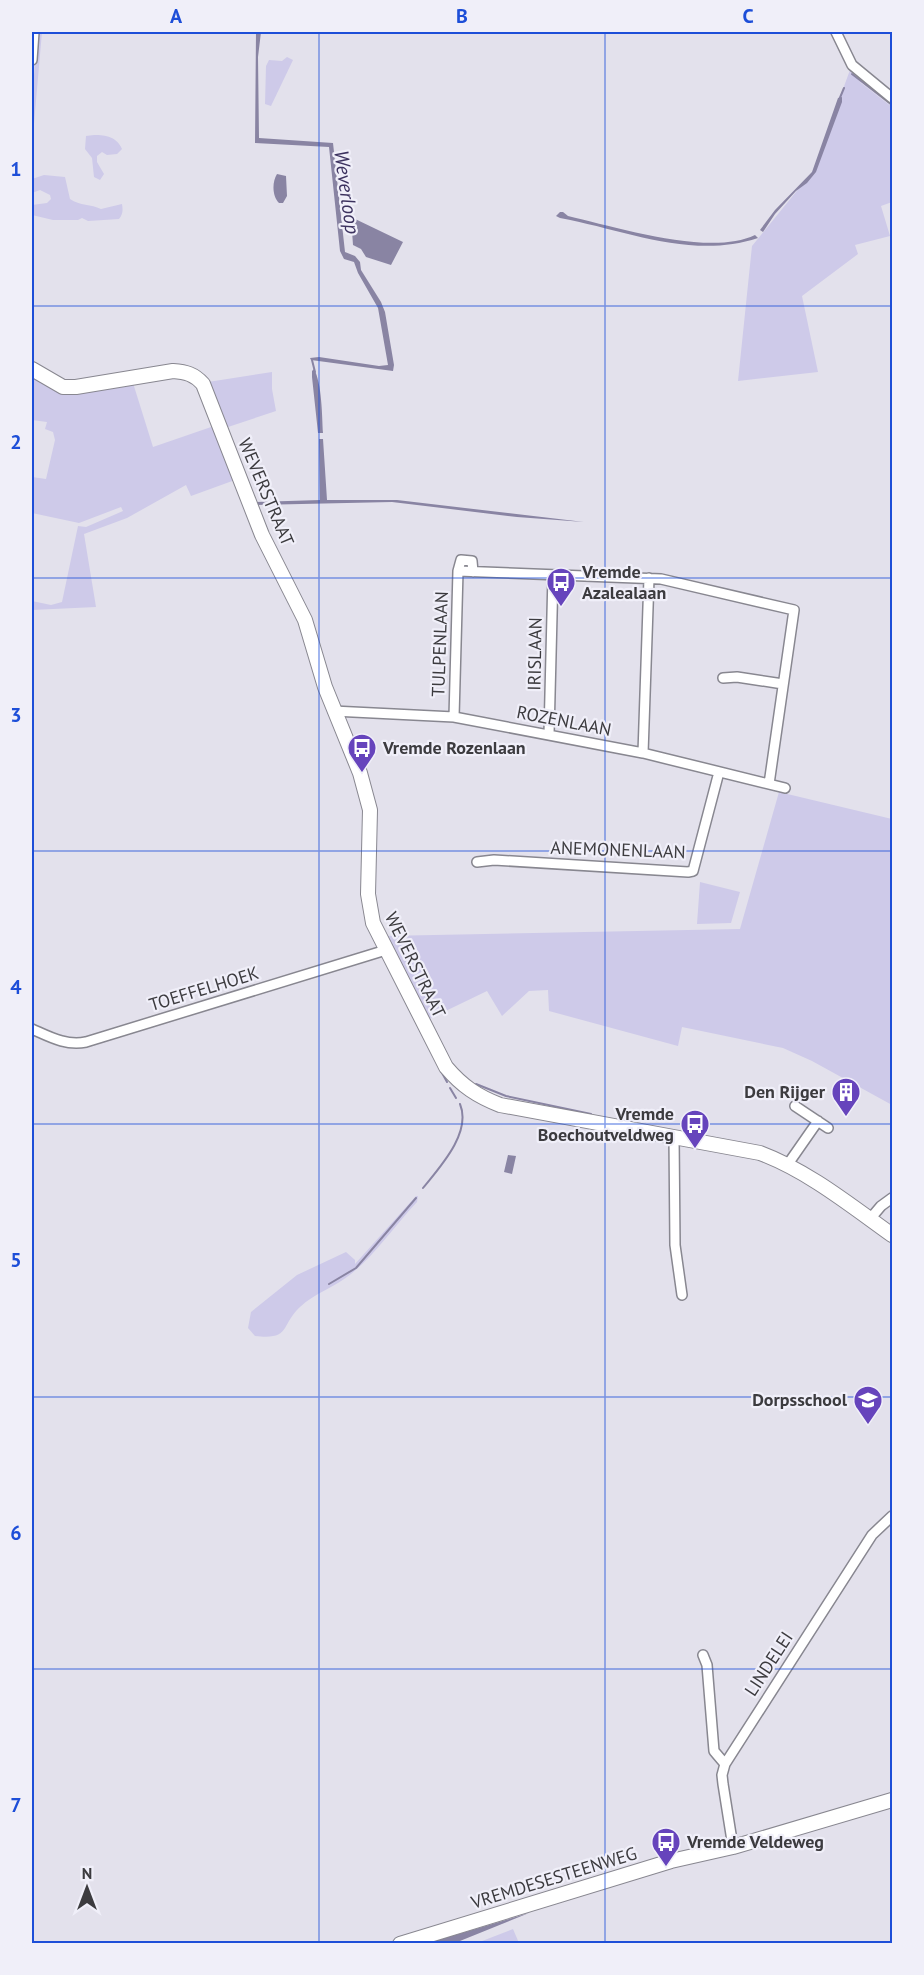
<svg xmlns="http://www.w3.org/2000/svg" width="924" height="1975" viewBox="0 0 924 1975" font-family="'PT Sans',sans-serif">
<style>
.green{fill:#cecae9}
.water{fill:#8984a3}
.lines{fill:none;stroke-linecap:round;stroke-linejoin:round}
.stream{stroke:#8984a3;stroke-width:2}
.street-casing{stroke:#888790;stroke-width:12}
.secondary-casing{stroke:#888790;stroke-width:16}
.street{stroke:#fff;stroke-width:9}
.secondary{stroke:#fff;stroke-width:14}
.grid{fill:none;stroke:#1d4ed8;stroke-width:1.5;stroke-opacity:0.55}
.labels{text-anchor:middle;stroke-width:4.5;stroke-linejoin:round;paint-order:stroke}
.street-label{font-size:18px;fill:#3c3b3f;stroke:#f0eff9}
.poi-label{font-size:18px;font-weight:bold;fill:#3c3b3f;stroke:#f0eff9;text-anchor:start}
.water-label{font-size:20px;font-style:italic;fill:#3c325f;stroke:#f0eff9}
.neatline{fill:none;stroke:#1d4ed8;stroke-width:2}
.grid-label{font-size:20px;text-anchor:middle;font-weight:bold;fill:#1d4ed8}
</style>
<rect width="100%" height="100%" fill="#e3e1ec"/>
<path class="green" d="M37 32H42L33 135H32V104Z
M287 57 293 60 271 106 265 104 266 66 269 60 282 61Z
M850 70 861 83 892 107V202L881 206 890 236 855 245 858 254 802 296 818 372 738 381 752 246 813 171Z
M94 135C106 135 117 137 122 149L117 154 107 155 102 152 97 156V162L104 174 100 180 94 177 92 158 85 149 86 136Z
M44 175 65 177 70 199C80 206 91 204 101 209L122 204C123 210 123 214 119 219L88 221 82 218 78 220H53L32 215V205L47 203 51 199 50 195 40 190 32 193V179Z
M272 372V389L276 411 225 428 208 382Z
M32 374 66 391 133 383 153 447 214 426 235 480 191 496 186 485 127 518 84 534 96 607 32 610V601L51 605 62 602 78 526 86 527 123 511 121 507 79 523 32 513V477L46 479 55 440 53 432 45 429 47 422 32 420Z
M779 792 892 819V1105L812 1061 783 1048 682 1027 678 1046 549 1011 548 990 529 991 502 1016 487 991 429 1019 384 936 740 929Z
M700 882 740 892 731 923 697 924Z
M416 1196H418L417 1202C395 1225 377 1253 351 1274 335 1287 315 1293 300 1307 280 1326 291 1340 255 1336L248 1328 251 1312 297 1275 346 1252 355 1260V1264Z
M513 1929 519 1943H477Z"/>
<path class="water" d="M256 32H261L258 57 259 138 333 143 345 252 355 256 360 262 361 270 381 302 385 312 394 365 393 371 311 360 310 358 319 357 379 366 388 365 378 308 358 273 354 262 344 259 340 251 329 147 255 143Z
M842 97V102L816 172 807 183 796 191 775 214 763 232 760 230 775 210 812 172 838 98Z
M277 174 286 176 287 196 283 203H279C272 196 272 182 277 174Z
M560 212H563L568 216C616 227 710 257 755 235L758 238C692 260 625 230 560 218L556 216Z
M351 217 403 242 391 265 366 257 361 249 353 245Z
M314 369C322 384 322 415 323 433H318L312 377V371Z
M319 439H323L327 500H397L584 522 517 517 392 502 256 505V502L320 500Z
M508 1155 516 1156 512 1174 504 1172Z
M529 1913 455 1943H428Z"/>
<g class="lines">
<path class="stream" d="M852 74 892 105
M839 100 844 88
M312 360 315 372
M441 1071 447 1082
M476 1084 506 1096 591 1114
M450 1088 456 1098
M423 1188C439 1168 472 1133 460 1104
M329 1284 356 1268 416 1198"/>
<g class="street-casing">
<path id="street" d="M836 32 852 65 892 98
M32 60 34 32
M458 571 661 579 794 610 769 784
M723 678 737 677 783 684
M333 711 454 717 643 753 785 788
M454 717 458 571 461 560 472 561 473 572
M549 734 553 575
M643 753 649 578
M477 862 494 860 688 872 693 871 719 772
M32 1029C50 1037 66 1046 86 1042L386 950
M795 1106 828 1128
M674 1136 675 1245 682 1295
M788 1164 818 1121
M870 1219 881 1206 892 1198
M703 1655 707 1665 714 1751 725 1764
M733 1847 723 1784 722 1775 725 1764 872 1535 892 1516"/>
</g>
<g class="secondary-casing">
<path id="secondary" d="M32 369 63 387H76L173 371C186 372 194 374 203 384L262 535 305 620 325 687 360 773 370 810 368 894 373 923 446 1067C462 1086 477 1096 500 1105L760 1153C808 1171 850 1205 892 1235
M400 1944 671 1861 733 1847 892 1800"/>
</g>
<use href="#street" class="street"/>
<use href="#secondary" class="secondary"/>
</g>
<path class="grid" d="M319 32V1944M605 32V1944M32 306H892M32 578H892M32 851H892M32 1124H892M32 1397H892M32 1669H892"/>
<defs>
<g id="bus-pin" transform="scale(1.5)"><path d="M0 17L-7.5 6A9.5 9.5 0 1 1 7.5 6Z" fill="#6644bc" stroke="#f0eff9"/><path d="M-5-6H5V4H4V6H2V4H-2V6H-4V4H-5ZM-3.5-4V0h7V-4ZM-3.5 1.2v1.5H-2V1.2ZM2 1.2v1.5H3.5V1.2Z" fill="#fff"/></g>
<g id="building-pin" transform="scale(1.5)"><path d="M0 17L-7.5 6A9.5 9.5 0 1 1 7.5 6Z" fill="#6644bc" stroke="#f0eff9"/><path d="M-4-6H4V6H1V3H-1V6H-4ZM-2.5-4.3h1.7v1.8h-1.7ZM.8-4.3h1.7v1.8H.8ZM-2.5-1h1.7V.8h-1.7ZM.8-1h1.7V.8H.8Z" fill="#fff"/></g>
<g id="school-pin" transform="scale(1.5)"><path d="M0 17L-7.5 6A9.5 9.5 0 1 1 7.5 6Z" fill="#6644bc" stroke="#f0eff9"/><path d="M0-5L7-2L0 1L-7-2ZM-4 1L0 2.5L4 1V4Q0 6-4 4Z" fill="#fff"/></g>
</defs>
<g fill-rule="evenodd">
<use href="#bus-pin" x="561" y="582"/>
<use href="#bus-pin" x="362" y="748"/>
<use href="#building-pin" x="846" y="1092"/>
<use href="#bus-pin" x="695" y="1124"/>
<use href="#school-pin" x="868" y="1400"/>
<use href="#bus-pin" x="666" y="1842"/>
</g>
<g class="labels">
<g class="street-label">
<text transform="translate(266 492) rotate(67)" y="6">WEVERSTRAAT</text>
<text transform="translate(440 644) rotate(-88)" y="6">TULPENLAAN</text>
<text transform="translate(535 654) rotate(-89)" y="6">IRISLAAN</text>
<text transform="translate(564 721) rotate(11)" y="6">ROZENLAAN</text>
<text transform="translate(618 850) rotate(2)" y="6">ANEMONENLAAN</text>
<text transform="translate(415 965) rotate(64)" y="6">WEVERSTRAAT</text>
<text transform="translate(204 989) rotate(-17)" y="6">TOEFFELHOEK</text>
<text transform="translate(769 1664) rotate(-57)" y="6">LINDELEI</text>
<text transform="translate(554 1878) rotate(-17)" y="6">VREMDESESTEENWEG</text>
</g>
<g class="poi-label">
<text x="582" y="578">Vremde<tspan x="582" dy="21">Azalealaan</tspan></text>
<text x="383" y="754">Vremde Rozenlaan</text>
<text x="825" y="1098" text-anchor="end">Den Rijger</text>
<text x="674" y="1120" text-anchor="end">Vremde<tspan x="674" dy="21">Boechoutveldweg</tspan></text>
<text x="847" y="1406" text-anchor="end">Dorpsschool</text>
<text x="687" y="1848">Vremde Veldeweg</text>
</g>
<g class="water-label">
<text transform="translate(347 192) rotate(82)" y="7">Weverloop</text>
</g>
</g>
<rect width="924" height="1975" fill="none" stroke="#f0eff9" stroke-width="66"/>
<g transform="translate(87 1888)" stroke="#f0eff9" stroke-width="4.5" paint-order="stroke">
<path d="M0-4.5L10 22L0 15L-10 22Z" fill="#3c3b3f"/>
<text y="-9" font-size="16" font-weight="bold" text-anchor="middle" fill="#3c3b3f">N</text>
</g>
<rect x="33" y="33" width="858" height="1909" class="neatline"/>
<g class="grid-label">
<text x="176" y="23">A</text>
<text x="462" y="23">B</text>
<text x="748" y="23">C</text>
<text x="16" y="176">1</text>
<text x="16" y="449">2</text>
<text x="16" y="722">3</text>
<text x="16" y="994">4</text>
<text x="16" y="1267">5</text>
<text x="16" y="1540">6</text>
<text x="16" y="1812">7</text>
</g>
</svg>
